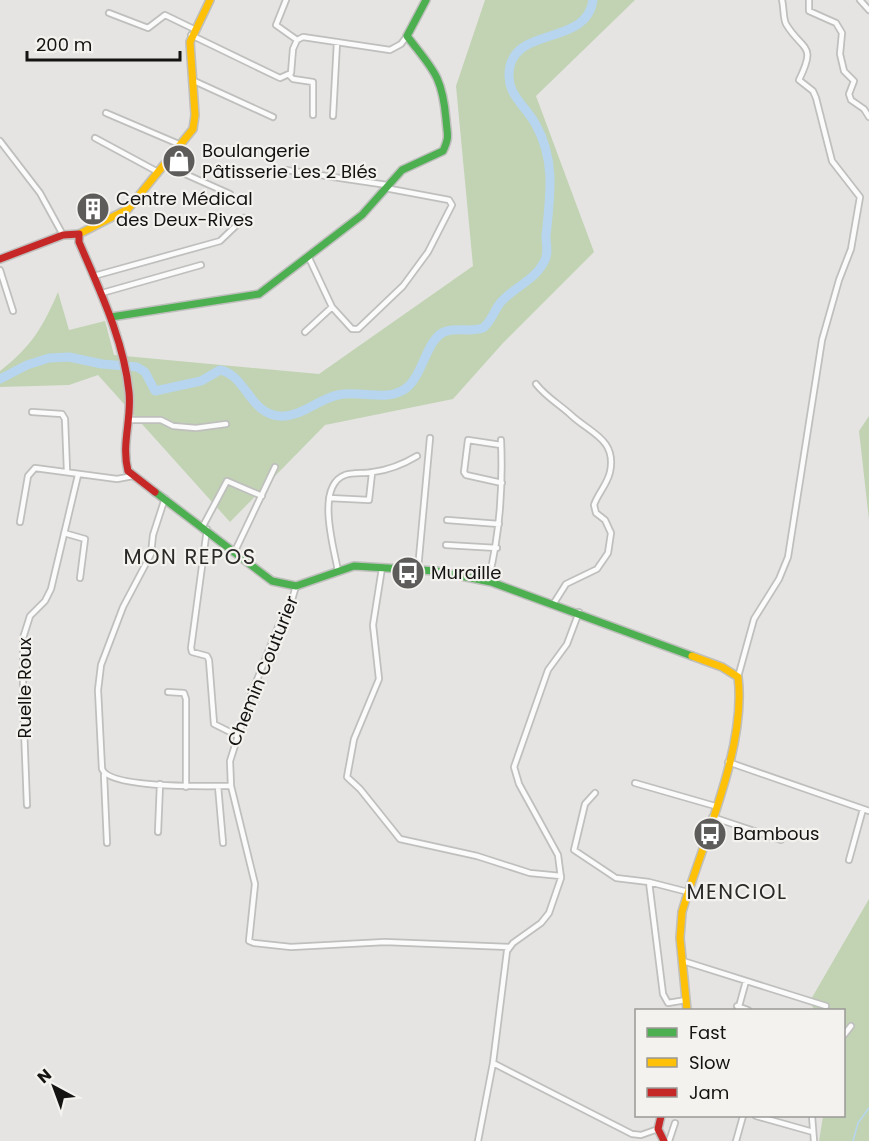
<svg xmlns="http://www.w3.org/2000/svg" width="869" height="1141" viewBox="0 0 869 1141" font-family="Poppins,sans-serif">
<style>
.green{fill:#c1d3b3}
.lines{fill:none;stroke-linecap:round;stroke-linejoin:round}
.stream{stroke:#b7d5ef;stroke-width:1.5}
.river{stroke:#b7d5ef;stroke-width:9}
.street-casing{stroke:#bfbfbd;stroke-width:8}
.fast-casing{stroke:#bfbfbd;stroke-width:10}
.slow-casing{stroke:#bfbfbd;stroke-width:10}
.jam-casing{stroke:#bfbfbd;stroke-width:10}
.street{stroke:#fbfbfb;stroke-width:4.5}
.fast{stroke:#4caf50;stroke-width:7}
.slow{stroke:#ffc107;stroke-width:7}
.jam{stroke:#c62828;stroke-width:7}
.labels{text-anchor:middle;stroke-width:4.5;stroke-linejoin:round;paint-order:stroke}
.poi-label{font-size:18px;fill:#141312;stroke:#f4f2ee;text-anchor:start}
.street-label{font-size:18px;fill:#141312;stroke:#f4f2ee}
.quarter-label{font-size:21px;letter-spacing:1.5px;fill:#2b2927;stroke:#f4f2ee}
</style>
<rect width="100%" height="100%" fill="#e5e4e2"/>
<path class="green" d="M485 0H635L536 96 594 252 503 343 453 399 325 425 230 522 98 375 69 385 0 387V371C31 347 43 327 58 292L69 330 105 321 114 355 319 374 473 266 456 86Z
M869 416V520L859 431Z
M869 899V1141H819L823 1116H844V1010H814L810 1001Z"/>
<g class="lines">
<path class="stream" d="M853 1141 858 1123 869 1108"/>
<path class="river" d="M0 379 27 365 49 358 69 357 102 364 137 367 145 372 155 391 201 381 220 370C246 375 249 413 279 416 300 418 318 399 338 395 361 390 386 402 405 389 424 376 426 336 447 331 459 328 471 332 483 328 492 321 494 310 501 302 514 287 534 281 544 262 549 254 546 245 546 236 550 197 556 161 536 125 525 104 504 94 510 66 519 27 587 45 593 0"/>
<g class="street-casing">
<path id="street" d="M286 0 276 25 297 40
M809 0V11L836 23 842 33 840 54 844 71 854 81 849 94 851 100 864 109 869 117
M860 0 869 10
M109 13 148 28 165 15 194 29
M191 35 280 78 291 73 293 49 297 40 303 37 390 50 401 44 407 36
M289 75 293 79 313 82V115
M192 80 273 117
M106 113 181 145
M333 116 337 42
M95 138 158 172
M0 141 40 193 63 235
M165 165 230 194
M286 170 387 185
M309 258 332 307 352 329H358L403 286 428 252 452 205 449 200 385 188
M0 270 13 311
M94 276 220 241 244 218
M102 293 201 265
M305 332 332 307
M536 384C546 397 559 404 571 415 590 433 617 439 610 472 607 485 598 493 594 505L596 513 605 520 611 533 608 553 597 569 566 584 554 603
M32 412 62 414 65 419 67 471
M129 420H161L173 426 196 428 226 424
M501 445 468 440 464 472 466 475 502 483
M165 498 153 535 151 554 123 607 101 665 98 690 102 769C110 789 209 786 231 786
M329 498 369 500 372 473
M447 520 499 524
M20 522 28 476 35 468 117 479 133 476
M203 526 227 481 262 496
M207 529 191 648 192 652 207 656 209 660 214 724 236 735
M64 533 85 539 80 578
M446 545 497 548
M235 551 275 467
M382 568 373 625 379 679 354 739 347 777 360 789 400 839 477 856 530 873 561 876
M418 569 430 438
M338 571C334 548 315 486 345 475 354 472 364 474 373 472 389 470 402 465 417 456
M488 581C500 535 503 488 501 440
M296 586 291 603 278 627 251 695 230 761 231 786 255 884 249 941 254 943 291 947 385 942 509 947
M738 677 754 619 779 579 788 557 822 340 839 280 851 249 860 197 832 161 816 98 813 91 799 80C817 43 803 52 786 24 783 18 784 8 782 0
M168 692 184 693 186 699V787
M728 762 869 811
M104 775 107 843
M635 783 715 806
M218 786 223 843
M595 793 585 804 574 850 616 878 649 882 688 892
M27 805 23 702V638L30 616 45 601 51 589 78 475
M712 817 781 840
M158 832 160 784
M849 860 863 809
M649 882 663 994 668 1003 686 1000
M683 961 826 1006
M737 1006 748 1010
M738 1010 746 981
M844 1035 851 1026
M493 1063 632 1134 641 1135 658 1129
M756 1116 813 1132
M812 1116 814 1141
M478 1141 493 1063 507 951 513 943 541 923 549 913 561 878 558 855 519 784 514 767 548 670 567 644 579 612
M669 1141 675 1123
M736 1141 743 1116"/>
</g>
<g class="fast-casing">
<path id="fast" d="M111 317 259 294 362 215 402 170 443 151C450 136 447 135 446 119 442 75 433 70 407 36L426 0
M155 492 272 581 296 586 354 566 436 571 491 582 692 656"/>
</g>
<g class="slow-casing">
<path id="slow" d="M79 234 128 209 193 129 195 115 190 42 210 0
M687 1010 680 938 682 912C702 844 747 747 738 677L722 667 692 656"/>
</g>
<g class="jam-casing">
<path id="jam" d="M79 234V242C99 289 124 340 129 392 132 419 121 444 128 471L155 492
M0 259 63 235 79 234
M661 1116 658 1129 664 1141"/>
</g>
<use href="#street" class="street"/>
<use href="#fast" class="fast"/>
<use href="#slow" class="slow"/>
<use href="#jam" class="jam"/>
</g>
<defs>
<g id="shop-disc" transform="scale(1.725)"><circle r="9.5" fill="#5d5c5b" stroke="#f4f2ee"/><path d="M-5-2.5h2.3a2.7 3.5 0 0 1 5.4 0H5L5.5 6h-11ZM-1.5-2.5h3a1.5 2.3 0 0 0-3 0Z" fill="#fff"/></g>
<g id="building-disc" transform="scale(1.725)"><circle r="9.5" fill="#5d5c5b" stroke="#f4f2ee"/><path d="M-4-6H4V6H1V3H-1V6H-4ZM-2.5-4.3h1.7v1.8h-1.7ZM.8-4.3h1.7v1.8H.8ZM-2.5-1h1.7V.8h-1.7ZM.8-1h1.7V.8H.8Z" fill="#fff"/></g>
<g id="bus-disc" transform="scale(1.725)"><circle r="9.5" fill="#5d5c5b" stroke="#f4f2ee"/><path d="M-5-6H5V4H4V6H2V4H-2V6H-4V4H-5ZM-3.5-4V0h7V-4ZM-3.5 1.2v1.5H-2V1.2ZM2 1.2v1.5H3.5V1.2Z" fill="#fff"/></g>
</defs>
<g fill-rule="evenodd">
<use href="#shop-disc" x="179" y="161"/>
<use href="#building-disc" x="93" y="209"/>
<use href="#bus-disc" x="408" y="573"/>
<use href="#bus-disc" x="710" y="834"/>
</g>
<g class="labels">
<g class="poi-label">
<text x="202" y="157">Boulangerie<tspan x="202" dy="21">Pâtisserie Les 2 Blés</tspan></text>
<text x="116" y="205">Centre Médical<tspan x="116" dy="21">des Deux-Rives</tspan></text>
<text x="431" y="579">Muraille</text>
<text x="733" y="840">Bambous</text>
</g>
<g class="street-label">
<text transform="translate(263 671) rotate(-68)" y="6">Chemin Couturier</text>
<text transform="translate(25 688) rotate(-90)" y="6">Ruelle Roux</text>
</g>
<g class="quarter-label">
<text x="190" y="564">MON REPOS</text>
<text x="737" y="899">MENCIOL</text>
</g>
</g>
<rect x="635" y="1009" width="210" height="108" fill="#f4f2ee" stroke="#9a9996" stroke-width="1.5"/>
<rect x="647" y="1028" width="30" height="9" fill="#4caf50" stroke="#9a9996" stroke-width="1.5"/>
<text x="689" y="1039" font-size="18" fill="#141312">Fast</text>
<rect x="647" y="1058" width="30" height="9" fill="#ffc107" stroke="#9a9996" stroke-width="1.5"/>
<text x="689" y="1069" font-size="18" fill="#141312">Slow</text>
<rect x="647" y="1088" width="30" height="9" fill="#c62828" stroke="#9a9996" stroke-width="1.5"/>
<text x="689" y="1099" font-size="18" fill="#141312">Jam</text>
<g transform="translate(54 1087) rotate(319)" stroke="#f4f2ee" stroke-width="4.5" paint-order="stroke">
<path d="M0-4.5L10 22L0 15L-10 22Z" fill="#141312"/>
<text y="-9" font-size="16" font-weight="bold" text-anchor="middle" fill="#141312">N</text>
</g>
<path d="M27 51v9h153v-9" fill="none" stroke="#141312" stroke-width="3"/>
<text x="36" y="51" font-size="18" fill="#141312" stroke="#f4f2ee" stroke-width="4.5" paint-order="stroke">200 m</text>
</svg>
